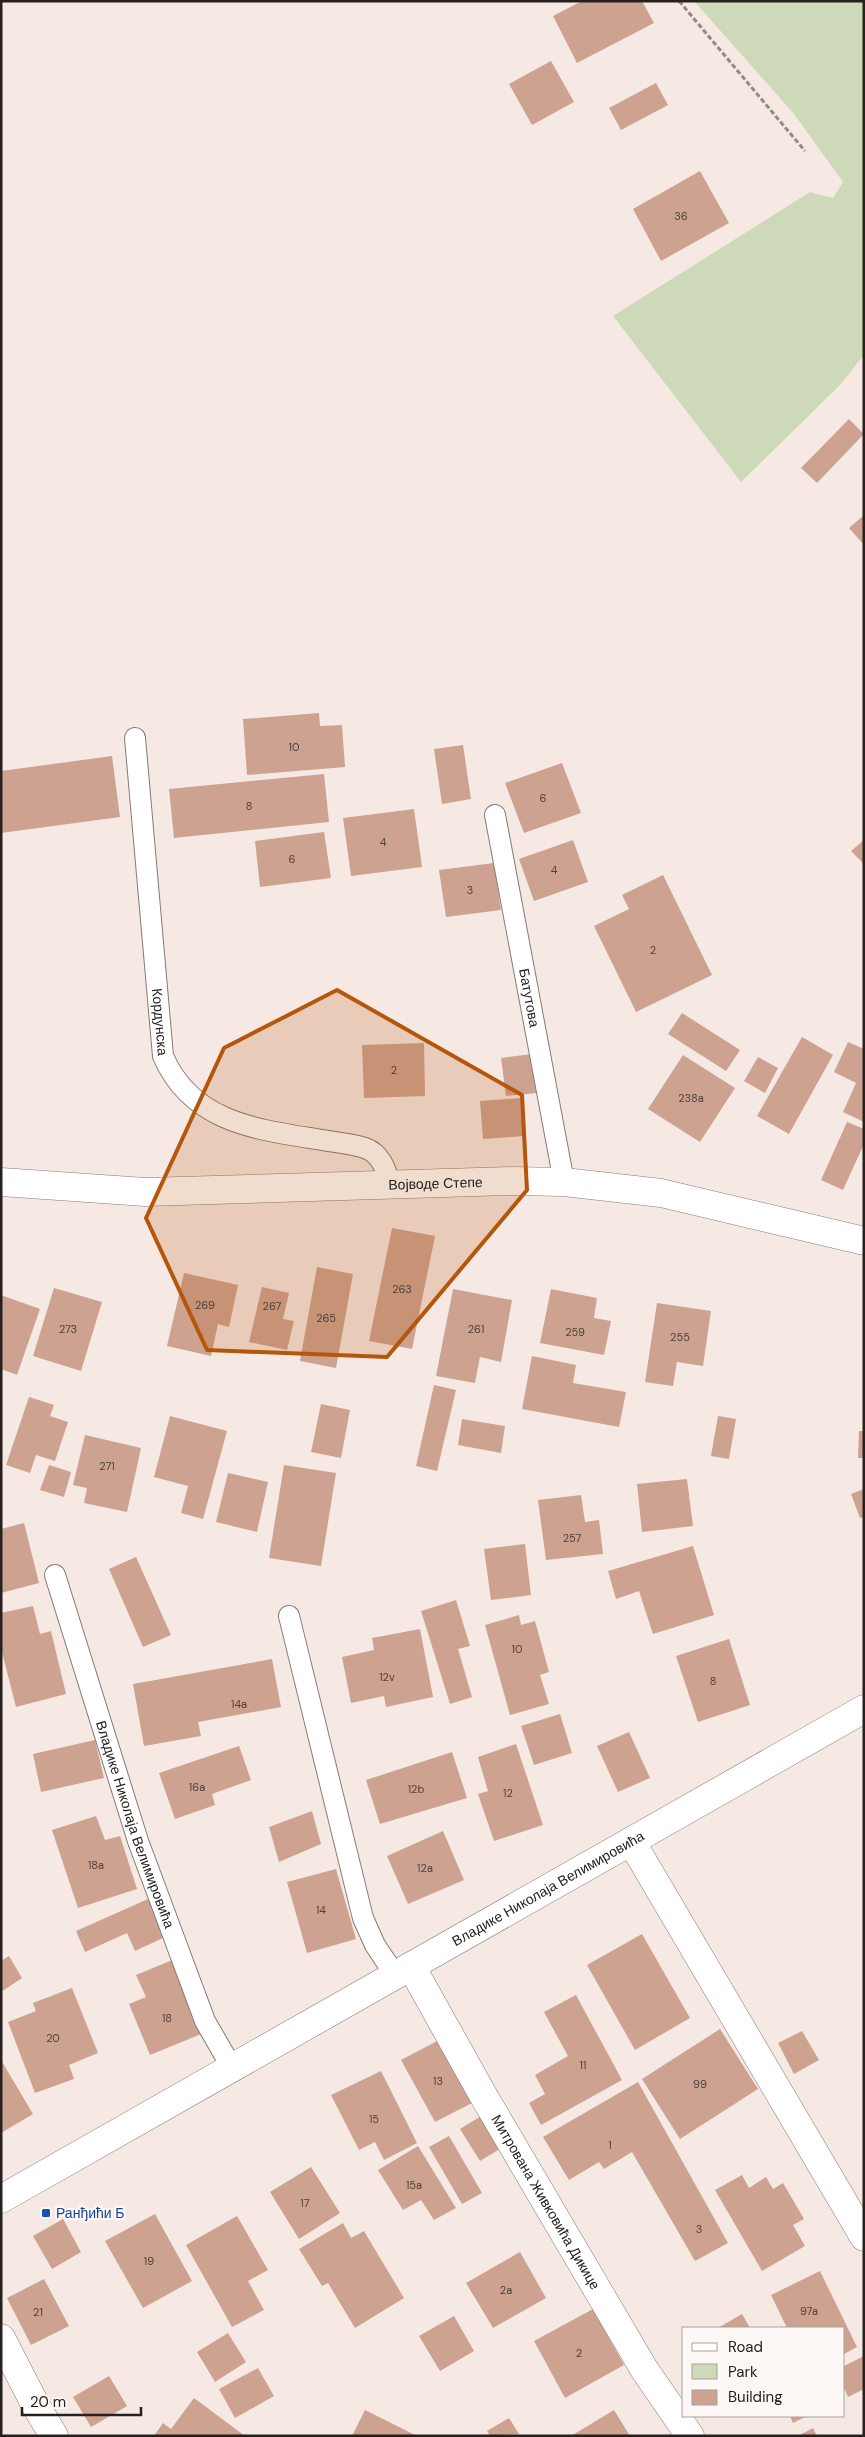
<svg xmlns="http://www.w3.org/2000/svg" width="865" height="2437" viewBox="0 0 865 2437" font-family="'DM Sans',sans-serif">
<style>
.green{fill:#ced9ba}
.building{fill:#cda291}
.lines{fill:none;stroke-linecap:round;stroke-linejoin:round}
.service-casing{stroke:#867a76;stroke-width:22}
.minor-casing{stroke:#867a76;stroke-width:29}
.tertiary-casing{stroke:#867a76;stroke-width:29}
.secondary-casing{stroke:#867a76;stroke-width:29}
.path{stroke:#938a86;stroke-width:3;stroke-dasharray:5 2.5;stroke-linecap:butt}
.service{stroke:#fff;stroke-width:20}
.minor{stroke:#fff;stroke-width:28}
.tertiary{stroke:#fff;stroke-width:28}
.secondary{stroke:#fff;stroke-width:28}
.marked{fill:#b5560a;fill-opacity:0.2;stroke:#b5560a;stroke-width:4;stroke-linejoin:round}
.transit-dot{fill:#1a4fb4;stroke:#fdf8f6;stroke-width:2}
.labels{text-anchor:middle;stroke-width:4.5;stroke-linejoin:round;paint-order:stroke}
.number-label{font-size:11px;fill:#50413c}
.street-label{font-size:14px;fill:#26211f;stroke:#fdf8f6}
.transit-label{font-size:14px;fill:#164399;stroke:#fdf8f6;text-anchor:start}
</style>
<rect width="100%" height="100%" fill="#f6e9e4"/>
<path class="green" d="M694 1H864V355L839 386 741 482 613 316 810 192 833 198 843 182 794 114Z"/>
<path class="building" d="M582 1H642L654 23 577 63 553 16Z
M551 61 574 102 532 125 509 84Z
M656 83 668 105 621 130 609 108Z
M700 171 729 223 661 261 633 209Z
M849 419 864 434 817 483 801 468Z
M864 515V545L849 528Z
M319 713 320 726 342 725 345 767 247 775 243 719Z
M463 745 471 799 442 804 434 749Z
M112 756 120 817 1 833V771Z
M562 763 581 813 524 833 505 783Z
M324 774 329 822 174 838 169 789Z
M414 809 422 867 351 876 343 818Z
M324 832 331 878 260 887 255 841Z
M573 840 588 882 534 901 519 859Z
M864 840V864L851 851Z
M494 863 501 910 446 917 439 870Z
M663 875 712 975 636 1012 594 926 629 909 622 895Z
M682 1013 740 1050 726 1071 668 1034Z
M802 1037 833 1055 789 1134 757 1116Z
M848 1042 864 1049V1122L843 1112 856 1083 834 1072Z
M424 1043 425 1096 364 1098 362 1045Z
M532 1054 537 1093 506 1096 501 1058Z
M683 1055 735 1088 700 1142 648 1109Z
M758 1057 778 1068 765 1093 744 1081Z
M521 1098 524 1136 483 1139 480 1101Z
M847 1122 864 1129V1144L843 1190 821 1180Z
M392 1228 435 1236 412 1349 369 1341Z
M317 1267 353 1274 336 1368 300 1361Z
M184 1273 238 1285 229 1327 218 1324 211 1356 167 1346Z
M262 1287 289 1293 283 1319 294 1321 287 1350 249 1342Z
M54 1288 102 1302 81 1371 33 1356Z
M453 1289 512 1300 501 1362 480 1357 475 1383 436 1376Z
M551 1289 597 1298 594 1318 611 1321 604 1355 540 1343Z
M1 1295 40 1309 17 1375 1 1369Z
M657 1303 711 1311 703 1366 677 1362 673 1386 645 1382Z
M532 1356 576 1365 573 1383 626 1392 619 1427 522 1409Z
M434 1385 456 1390 437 1471 416 1466Z
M29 1397 54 1405 50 1416 68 1422 55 1461 36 1455 30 1473 6 1465Z
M321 1404 350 1410 341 1458 311 1452Z
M170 1416 227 1431 203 1519 181 1513 188 1486 154 1477Z
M718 1416 736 1419 729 1459 711 1456Z
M462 1419 505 1426 501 1453 458 1445Z
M859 1431H864V1458H858Z
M85 1435 141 1448 127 1512 84 1503 87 1488 73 1485Z
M49 1465 71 1472 64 1497 40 1490Z
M284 1465 336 1473 321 1566 269 1558Z
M228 1473 268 1482 257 1532 216 1522Z
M687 1479 693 1526 642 1532 637 1484Z
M864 1489V1517L860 1518 851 1494Z
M581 1495 585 1522 599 1520 603 1554 546 1560 538 1500Z
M24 1523 39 1583 1 1593V1529Z
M525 1544 531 1595 491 1600 484 1549Z
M693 1546 714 1615 653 1634 639 1591 616 1599 608 1571Z
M136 1557 171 1635 143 1647 109 1569Z
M456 1600 470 1646 458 1649 472 1697 450 1704 421 1611Z
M33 1606 40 1634 51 1631 66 1694 16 1707 1 1648V1613Z
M519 1615 521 1625 535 1621 549 1672 540 1675 549 1704 510 1715 485 1625Z
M420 1629 433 1697 386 1707 384 1696 351 1703 342 1657 374 1650 372 1638Z
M729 1639 750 1705 698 1722 676 1656Z
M272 1659 281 1707 198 1722 201 1736 144 1746 133 1684Z
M560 1714 572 1753 534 1765 521 1726Z
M629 1732 650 1778 618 1792 597 1746Z
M95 1740 104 1778 41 1792 33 1754Z
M516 1744 543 1825 494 1841 478 1794 488 1791 478 1757Z
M239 1746 251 1780 212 1794 215 1805 175 1819 159 1773Z
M452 1752 467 1798 380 1824 366 1780Z
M312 1811 321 1844 279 1862 269 1827Z
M96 1816 105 1840 120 1836 137 1889 78 1908 52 1830Z
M443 1831 464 1880 408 1904 387 1856Z
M336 1869 356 1939 307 1953 287 1882Z
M148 1899 165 1937 135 1951 127 1933 85 1952 76 1931Z
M642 1934 690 2018 635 2050 587 1965Z
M9 1956 22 1978 1 1992V1961Z
M175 1959 206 2032 150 2055 129 2004 146 1997 136 1975Z
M72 1988 98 2053 69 2065 74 2079 35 2093 8 2022 36 2011 33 2003Z
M576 1995 622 2080 541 2125 529 2103 545 2094 535 2075 568 2056 544 2012Z
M720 2029 758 2089 680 2139 642 2079Z
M802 2031 819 2060 794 2074 778 2043Z
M441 2039 474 2102 435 2122 401 2060Z
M1 2060 33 2114 1 2133Z
M381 2071 417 2143 384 2160 375 2142 359 2150 331 2095Z
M638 2082 728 2243 695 2261 632 2152 604 2169 599 2162 569 2180 543 2137Z
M483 2115 503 2147 480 2161 460 2129Z
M449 2136 482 2193 462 2204 429 2147Z
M418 2146 456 2208 434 2220 421 2200 403 2210 378 2170Z
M311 2167 340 2213 299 2239 270 2192Z
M742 2175 749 2188 766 2177 773 2189 783 2183 804 2219 793 2225 805 2246 762 2271 715 2190Z
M155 2214 192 2281 143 2308 105 2241Z
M237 2216 268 2270 248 2281 264 2310 232 2327 186 2245Z
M63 2219 81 2252 52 2269 33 2236Z
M343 2223 351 2238 364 2231 404 2298 355 2328 328 2283 322 2286 299 2249Z
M520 2252 546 2298 493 2328 466 2283Z
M820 2271 857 2347 844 2354V2328H787L771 2295Z
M44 2279 69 2326 31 2345 7 2298Z
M593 2309 624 2365 565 2398 534 2341Z
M742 2314 750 2328H718Z
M454 2316 474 2351 440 2371 419 2336Z
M228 2333 246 2362 215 2382 197 2352Z
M864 2356V2389L848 2397 844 2388V2366Z
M258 2368 274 2396 235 2418 219 2389Z
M109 2376 127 2406 91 2427 73 2397Z
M194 2398 245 2436H154L163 2423 171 2429Z
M365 2410 417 2436H352Z
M614 2410 630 2436H571Z
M790 2416H807L793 2423Z
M509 2418 519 2434 490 2436 487 2431Z
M813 2428 817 2436H798Z"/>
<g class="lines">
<g class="service-casing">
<g id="service">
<path id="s1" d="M135 738 163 1056C191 1121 253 1129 316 1139 332 1142 350 1143 365 1148 380 1153 387 1170 389 1184"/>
<path id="s2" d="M495 815 564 1182"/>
<path id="s3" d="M55 1575 138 1841 205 2021 232 2068"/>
<path d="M289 1616 363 1918 375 1945 395 1975"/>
</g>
</g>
<g class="minor-casing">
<g id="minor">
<path d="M631 1841 864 2237"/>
<path id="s4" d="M411 1966 483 2095 644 2369 690 2436"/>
<path d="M1 2338 36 2406 54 2436"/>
</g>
</g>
<g class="tertiary-casing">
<g id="tertiary">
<path id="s5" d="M1 2199 864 1709"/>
</g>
</g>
<g class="secondary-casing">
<g id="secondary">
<path id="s6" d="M1 1182 145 1192 513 1181 564 1182 661 1193 864 1241"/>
</g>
</g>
<path class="path" d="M679 1 805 151"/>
<use href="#service" class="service"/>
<use href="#minor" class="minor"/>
<use href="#tertiary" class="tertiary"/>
<use href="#secondary" class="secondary"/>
</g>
<path class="marked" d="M337 990 522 1095 527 1190 387 1357 207 1350 146 1218 224 1048Z"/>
<rect class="transit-dot" x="41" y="2208" width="10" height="10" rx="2.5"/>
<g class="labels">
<g class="number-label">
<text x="681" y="220">36</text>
<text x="294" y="751">10</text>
<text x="543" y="802">6</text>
<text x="249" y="810">8</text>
<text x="383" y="846">4</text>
<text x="292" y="863">6</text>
<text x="554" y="874">4</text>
<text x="470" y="894">3</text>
<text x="653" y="954">2</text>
<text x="394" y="1074">2</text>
<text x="691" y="1102">238a</text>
<text x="402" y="1293">263</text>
<text x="205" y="1309">269</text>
<text x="272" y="1310">267</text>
<text x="326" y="1322">265</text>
<text x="68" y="1333">273</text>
<text x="476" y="1333">261</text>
<text x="575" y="1336">259</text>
<text x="680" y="1341">255</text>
<text x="107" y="1470">271</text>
<text x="572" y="1542">257</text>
<text x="517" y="1653">10</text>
<text x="387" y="1681">12v</text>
<text x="713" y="1685">8</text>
<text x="239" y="1708">14a</text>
<text x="197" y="1791">16a</text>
<text x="416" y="1793">12b</text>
<text x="508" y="1797">12</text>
<text x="96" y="1869">18a</text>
<text x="425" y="1872">12a</text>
<text x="321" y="1914">14</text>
<text x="167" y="2022">18</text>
<text x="53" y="2042">20</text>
<text x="583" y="2069">11</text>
<text x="438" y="2085">13</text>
<text x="700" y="2088">99</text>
<text x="374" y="2123">15</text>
<text x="610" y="2149">1</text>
<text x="414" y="2189">15a</text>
<text x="305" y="2207">17</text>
<text x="699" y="2233">3</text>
<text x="149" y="2265">19</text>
<text x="506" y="2294">2a</text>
<text x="809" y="2315">97a</text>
<text x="38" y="2316">21</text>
<text x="579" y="2357">2</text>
</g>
<g class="street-label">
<text dy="5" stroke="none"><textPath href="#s2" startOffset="186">Батутова</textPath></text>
<text dy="5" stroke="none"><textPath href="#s1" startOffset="285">Кордунска</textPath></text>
<text dy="5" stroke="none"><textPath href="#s6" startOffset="435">Војводе Степе</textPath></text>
<text dy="5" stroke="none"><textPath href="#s3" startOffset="262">Владике Николаја Велимировића</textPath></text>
<text dy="5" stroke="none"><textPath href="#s5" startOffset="629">Владике Николаја Велимировића</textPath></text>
<text dy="5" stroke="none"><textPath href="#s4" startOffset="272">Митрована Живковића Дикице</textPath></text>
</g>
<g class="transit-label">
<text x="56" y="2218">Ранђићи Б</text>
</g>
</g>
<rect width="865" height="2437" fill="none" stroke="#26211f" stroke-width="5"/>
<rect x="682" y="2327" width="162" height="90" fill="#fdf8f6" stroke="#a7a2a0"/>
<rect x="692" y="2343" width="25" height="8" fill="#ffffff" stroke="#a7a2a0"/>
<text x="728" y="2352" font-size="15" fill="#26211f">Road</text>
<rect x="692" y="2364" width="25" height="15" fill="#ced9ba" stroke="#a7a2a0"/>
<text x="728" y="2377" font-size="15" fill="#26211f">Park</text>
<rect x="692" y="2390" width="25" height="15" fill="#cda291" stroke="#a7a2a0"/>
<text x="728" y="2402" font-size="15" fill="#26211f">Building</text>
<path d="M22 2407v8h119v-8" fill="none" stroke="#26211f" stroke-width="2.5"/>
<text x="30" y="2407" font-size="15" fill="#26211f" stroke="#fdf8f6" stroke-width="4" paint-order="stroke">20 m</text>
</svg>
